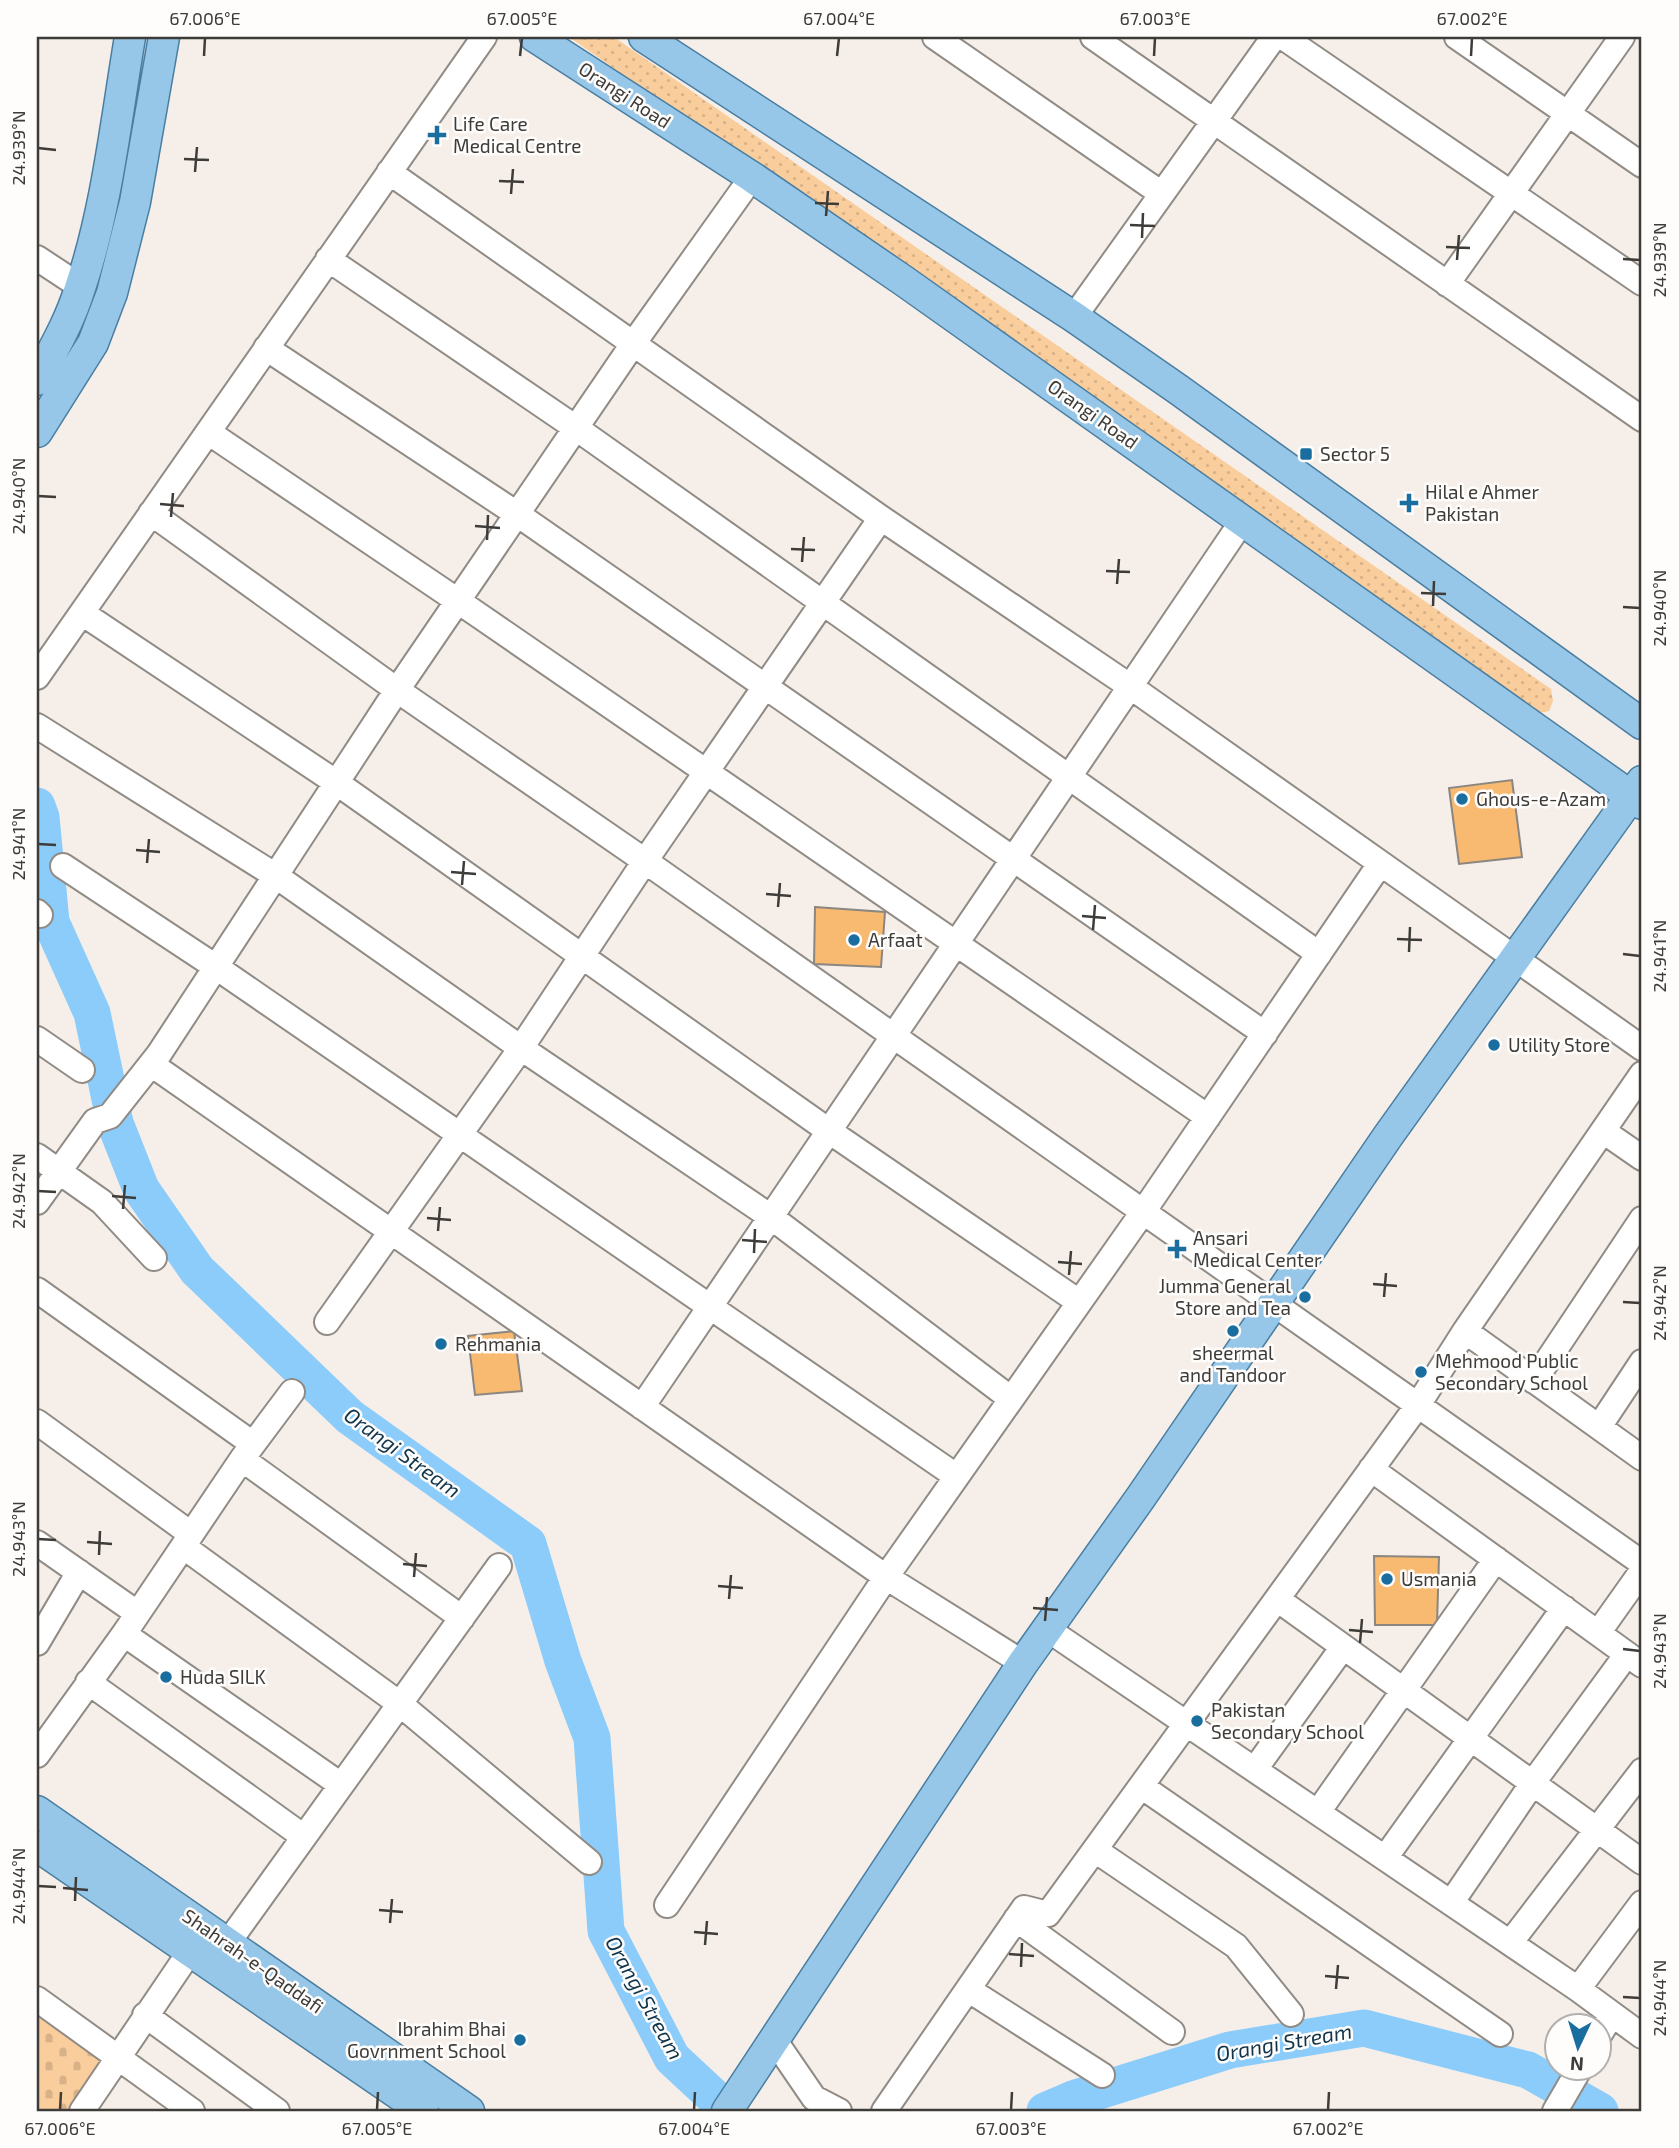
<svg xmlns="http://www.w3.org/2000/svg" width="1679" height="2148" viewBox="0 0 1679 2148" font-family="'Exo 2',sans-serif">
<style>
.grass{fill:url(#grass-dots)}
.cemetery{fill:url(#cemetery-stones)}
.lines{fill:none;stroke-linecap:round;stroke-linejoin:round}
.river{stroke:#8cccfa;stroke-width:37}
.building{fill:#f8b970;stroke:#8b8680;stroke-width:2}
.minor-casing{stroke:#918b85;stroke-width:28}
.major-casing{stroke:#4a7ea1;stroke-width:33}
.minor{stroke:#fff;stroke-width:24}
.major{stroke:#96c7e8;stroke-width:30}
.ticks{fill:none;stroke:#3e3c39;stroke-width:2.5}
.poi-dot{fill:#1a6e9f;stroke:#fffdfc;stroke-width:2.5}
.labels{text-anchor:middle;stroke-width:5;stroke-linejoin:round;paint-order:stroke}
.street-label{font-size:19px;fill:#3e3c39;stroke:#fffdfc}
.poi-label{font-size:19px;fill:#3e3c39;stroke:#fffdfc;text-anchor:start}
.water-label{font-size:21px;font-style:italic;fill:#10344b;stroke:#fffdfc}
.neatline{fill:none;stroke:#3e3c39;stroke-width:2.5}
.ticks-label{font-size:18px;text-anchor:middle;fill:#3e3c39}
</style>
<defs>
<pattern id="grass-dots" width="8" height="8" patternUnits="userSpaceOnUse" patternTransform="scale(1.75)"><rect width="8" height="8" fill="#facd9c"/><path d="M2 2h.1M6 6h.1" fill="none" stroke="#d7b187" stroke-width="1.8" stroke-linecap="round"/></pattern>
<pattern id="cemetery-stones" width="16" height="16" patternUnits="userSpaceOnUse" patternTransform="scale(1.75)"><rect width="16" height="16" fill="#facd9c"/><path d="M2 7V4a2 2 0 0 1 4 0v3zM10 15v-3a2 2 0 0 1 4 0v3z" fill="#d7b187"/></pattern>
</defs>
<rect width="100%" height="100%" fill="#f6efe9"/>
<path class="grass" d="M569 37H614L1551 689 1553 701 1549 711 1540 713 1530 709Z"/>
<path class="cemetery" d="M37 1998 117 2058 82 2111H37Z"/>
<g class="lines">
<path class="river" d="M37 806 41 817 51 922 92 1013 115 1123 141 1189 197 1270 350 1417 528 1544 563 1661 592 1738 606 1931 672 2058 729 2111
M1045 2111 1073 2099 1230 2050 1364 2028 1528 2070 1600 2111"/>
</g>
<path class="building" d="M1512 780 1522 857 1459 864 1449 788Z
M815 907 885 912 881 967 814 964Z
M514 1331 522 1391 475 1395 468 1336Z
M1374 1556 1439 1557 1437 1625H1375Z"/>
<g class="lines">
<g class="minor-casing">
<path id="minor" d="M935 37 1162 194
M1093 37 1642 419
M1283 37 1642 283
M1457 37 1642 165
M389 172 881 518 1131 687 1642 1048
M37 258 81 287
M328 259 576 428 1319 954
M1447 284 1622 37
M1074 317 1274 37
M266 348 517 514 1265 1034
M208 432 458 601 1208 1117
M151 513 397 690 645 861 1642 1563
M82 613 337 783 829 1131 1079 1302
M37 677 484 37
M37 726 276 876 521 1048 771 1217 1010 1398
M63 866 216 967 956 1476
M37 912 40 915
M37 1039 82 1070
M151 1064 886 1577 1023 1663
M1603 1131 1642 1158
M37 1156 102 1202 154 1258
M37 1202 95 1121 110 1116 159 1054 397 690 633 344 752 177
M37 1290 253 1444
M327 1322 521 1048 645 861 881 518
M1465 1331 1642 1458
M1534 1381 1642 1219
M642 1407 1243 520
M37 1422 191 1534
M1599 1427 1642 1362
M242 1459 462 1618
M1371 1469 1642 1665
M37 1543 137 1613
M184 1547 400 1704 589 1862
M1277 1599 1642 1862
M1047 1629 1578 1989 1642 2036
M1598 1633 1642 1571
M124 1634 341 1785
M37 1643 79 1572
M88 1682 304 1837
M37 1755 124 1634 242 1459 292 1392
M1255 1769 1343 1647
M1141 1786 1500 2034
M1318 1812 1496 1559
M1095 1850 1236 1946 1291 2014
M1385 1858 1564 1608
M1451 1903 1532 1784 1627 1654
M667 1905 886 1577 1143 1212 1380 864
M1016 1919 1172 2032
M1510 1943 1642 1771
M227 1944 499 1566
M1578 1989 1642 1903
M969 1990 1102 2075
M37 1999 192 2111
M145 2015 277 2111
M1598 2037 1612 2014
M775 2041 814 2098 839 2111
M82 2111 191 1950
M884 2111 1024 1908 1048 1914 1418 1405 1465 1331 1642 1074
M1555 2111 1580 2068"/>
</g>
<g class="major-casing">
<path id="major" d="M535 37 752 177 904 281 1642 804
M644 37 1074 317 1179 390 1642 724
M37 380C53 350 70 321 80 288 107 208 116 120 130 37
M37 432 93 343 112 293 135 202 164 37
M37 1811 469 2111
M37 1846 423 2111
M727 2111 1023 1663 1141 1497 1388 1136 1642 781"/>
</g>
<use href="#minor" class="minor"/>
<use href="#major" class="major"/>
</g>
<path class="ticks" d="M204 56 205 38M520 56 522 38M837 56 839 38M1154 56 1155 38M1471 56 1472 38M38 148 56 150M184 159 209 160M195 172 197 147M499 181 524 182M511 194 513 169M815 203 839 204M826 216 828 191M1130 225 1155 226M1142 238 1143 213M1446 247 1470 248M1623 259 1640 260M1457 260 1459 235M38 496 56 497M160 504 184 506M171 517 173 493M475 526 500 528M487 540 488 515M791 549 815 550M802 562 804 537M1106 571 1130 572M1117 584 1119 559M1421 593 1446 594M1433 606 1434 581M1623 607 1640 608M38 844 56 845M136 850 160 852M147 863 149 839M451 872 476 874M462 885 464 861M766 894 791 896M778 907 780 883M1082 916 1106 918M1093 930 1095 905M1397 939 1422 940M1409 952 1410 927M1623 954 1640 956M38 1191 56 1192M112 1196 136 1198M123 1209 125 1185M427 1218 451 1220M438 1231 440 1207M742 1240 767 1242M754 1253 755 1229M1058 1262 1082 1264M1069 1275 1071 1251M1373 1284 1397 1286M1384 1297 1386 1273M1623 1302 1640 1303M38 1539 56 1540M87 1542 112 1544M99 1555 100 1531M403 1564 427 1566M414 1577 416 1553M718 1586 743 1588M729 1599 731 1575M1033 1608 1058 1610M1045 1621 1047 1597M1349 1630 1373 1632M1360 1643 1362 1619M1623 1649 1640 1651M38 1886 56 1887M63 1888 88 1890M75 1901 76 1877M379 1910 403 1912M390 1923 392 1899M694 1932 718 1934M705 1945 707 1921M1009 1954 1034 1956M1021 1967 1022 1943M1325 1976 1349 1978M1336 1989 1338 1965M1623 1997 1640 1998M60 2110 61 2092M377 2110 378 2092M694 2110 695 2092M1011 2110 1012 2092M1328 2110 1329 2092"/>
<g class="poi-dot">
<path d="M433.5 124.5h7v7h7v7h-7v7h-7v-7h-7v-7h7z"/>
<rect x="1299" y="447" width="14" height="14" rx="3.5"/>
<path d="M1405.5 492.5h7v7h7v7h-7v7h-7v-7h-7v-7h7z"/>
<circle cx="1462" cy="799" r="7"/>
<circle cx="854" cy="940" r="7"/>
<circle cx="1494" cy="1045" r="7"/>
<path d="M1173.5 1238.5h7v7h7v7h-7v7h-7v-7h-7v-7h7z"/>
<circle cx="1305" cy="1297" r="7"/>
<circle cx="1233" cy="1331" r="7"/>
<circle cx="441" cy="1344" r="7"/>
<circle cx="1421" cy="1372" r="7"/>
<circle cx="1387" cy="1579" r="7"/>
<circle cx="166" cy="1677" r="7"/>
<circle cx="1197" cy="1721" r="7"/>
<circle cx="520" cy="2040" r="7"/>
</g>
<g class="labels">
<g class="street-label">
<text transform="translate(625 95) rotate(33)" y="7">Orangi Road</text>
<text transform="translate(1093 414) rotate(35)" y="7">Orangi Road</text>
<text transform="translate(253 1961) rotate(35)" y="7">Shahrah-e-Qaddafi</text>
</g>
<g class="poi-label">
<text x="453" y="131">Life Care<tspan x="453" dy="22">Medical Centre</tspan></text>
<text x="1320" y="461">Sector 5</text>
<text x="1425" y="499">Hilal e Ahmer<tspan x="1425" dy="22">Pakistan</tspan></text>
<text x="1476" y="806">Ghous-e-Azam</text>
<text x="868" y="947">Arfaat</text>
<text x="1508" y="1052">Utility Store</text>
<text x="1193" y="1245">Ansari<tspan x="1193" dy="22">Medical Center</tspan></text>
<text x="1291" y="1293" text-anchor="end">Jumma General<tspan x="1291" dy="22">Store and Tea</tspan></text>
<text x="455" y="1351">Rehmania</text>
<text x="1233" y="1360" text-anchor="middle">sheermal<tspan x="1233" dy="22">and Tandoor</tspan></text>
<text x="1435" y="1368">Mehmood Public<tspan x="1435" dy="22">Secondary School</tspan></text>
<text x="1401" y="1586">Usmania</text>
<text x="180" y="1684">Huda SILK</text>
<text x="1211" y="1717">Pakistan<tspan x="1211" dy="22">Secondary School</tspan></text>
<text x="506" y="2036" text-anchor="end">Ibrahim Bhai<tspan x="506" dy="22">Govrnment School</tspan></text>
</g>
<g class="water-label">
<text transform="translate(402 1453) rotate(36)" y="7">Orangi Stream</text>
<text transform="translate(644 1998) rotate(61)" y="7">Orangi Stream</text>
<text transform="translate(1284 2043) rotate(-10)" y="7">Orangi Stream</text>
</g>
</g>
<rect width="1679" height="2148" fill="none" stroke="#fffdfc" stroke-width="77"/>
<g transform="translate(1578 2047) rotate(184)"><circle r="33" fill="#fffdfc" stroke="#b2b0ae" stroke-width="2"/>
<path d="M0-5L12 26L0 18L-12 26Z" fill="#1a6e9f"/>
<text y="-10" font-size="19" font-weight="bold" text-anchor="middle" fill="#3e3c39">N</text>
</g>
<rect x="38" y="38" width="1602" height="2072" class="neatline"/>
<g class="ticks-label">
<text x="205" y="25">67.006°E</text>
<text x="522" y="25">67.005°E</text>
<text x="839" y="25">67.004°E</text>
<text x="1155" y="25">67.003°E</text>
<text x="1472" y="25">67.002°E</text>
<text transform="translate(19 148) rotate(-90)" y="6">24.939°N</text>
<text transform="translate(1660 260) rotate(-90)" y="6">24.939°N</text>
<text transform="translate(19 496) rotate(-90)" y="6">24.940°N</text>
<text transform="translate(1660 608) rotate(-90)" y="6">24.940°N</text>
<text transform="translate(19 844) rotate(-90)" y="6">24.941°N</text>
<text transform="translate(1660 956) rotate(-90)" y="6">24.941°N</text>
<text transform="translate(19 1191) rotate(-90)" y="6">24.942°N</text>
<text transform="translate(1660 1303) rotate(-90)" y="6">24.942°N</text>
<text transform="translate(19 1539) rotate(-90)" y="6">24.943°N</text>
<text transform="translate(1660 1651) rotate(-90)" y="6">24.943°N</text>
<text transform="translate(19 1886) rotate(-90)" y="6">24.944°N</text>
<text transform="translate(1660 1998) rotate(-90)" y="6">24.944°N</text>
<text x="60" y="2135">67.006°E</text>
<text x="377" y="2135">67.005°E</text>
<text x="694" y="2135">67.004°E</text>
<text x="1011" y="2135">67.003°E</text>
<text x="1328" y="2135">67.002°E</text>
</g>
</svg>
